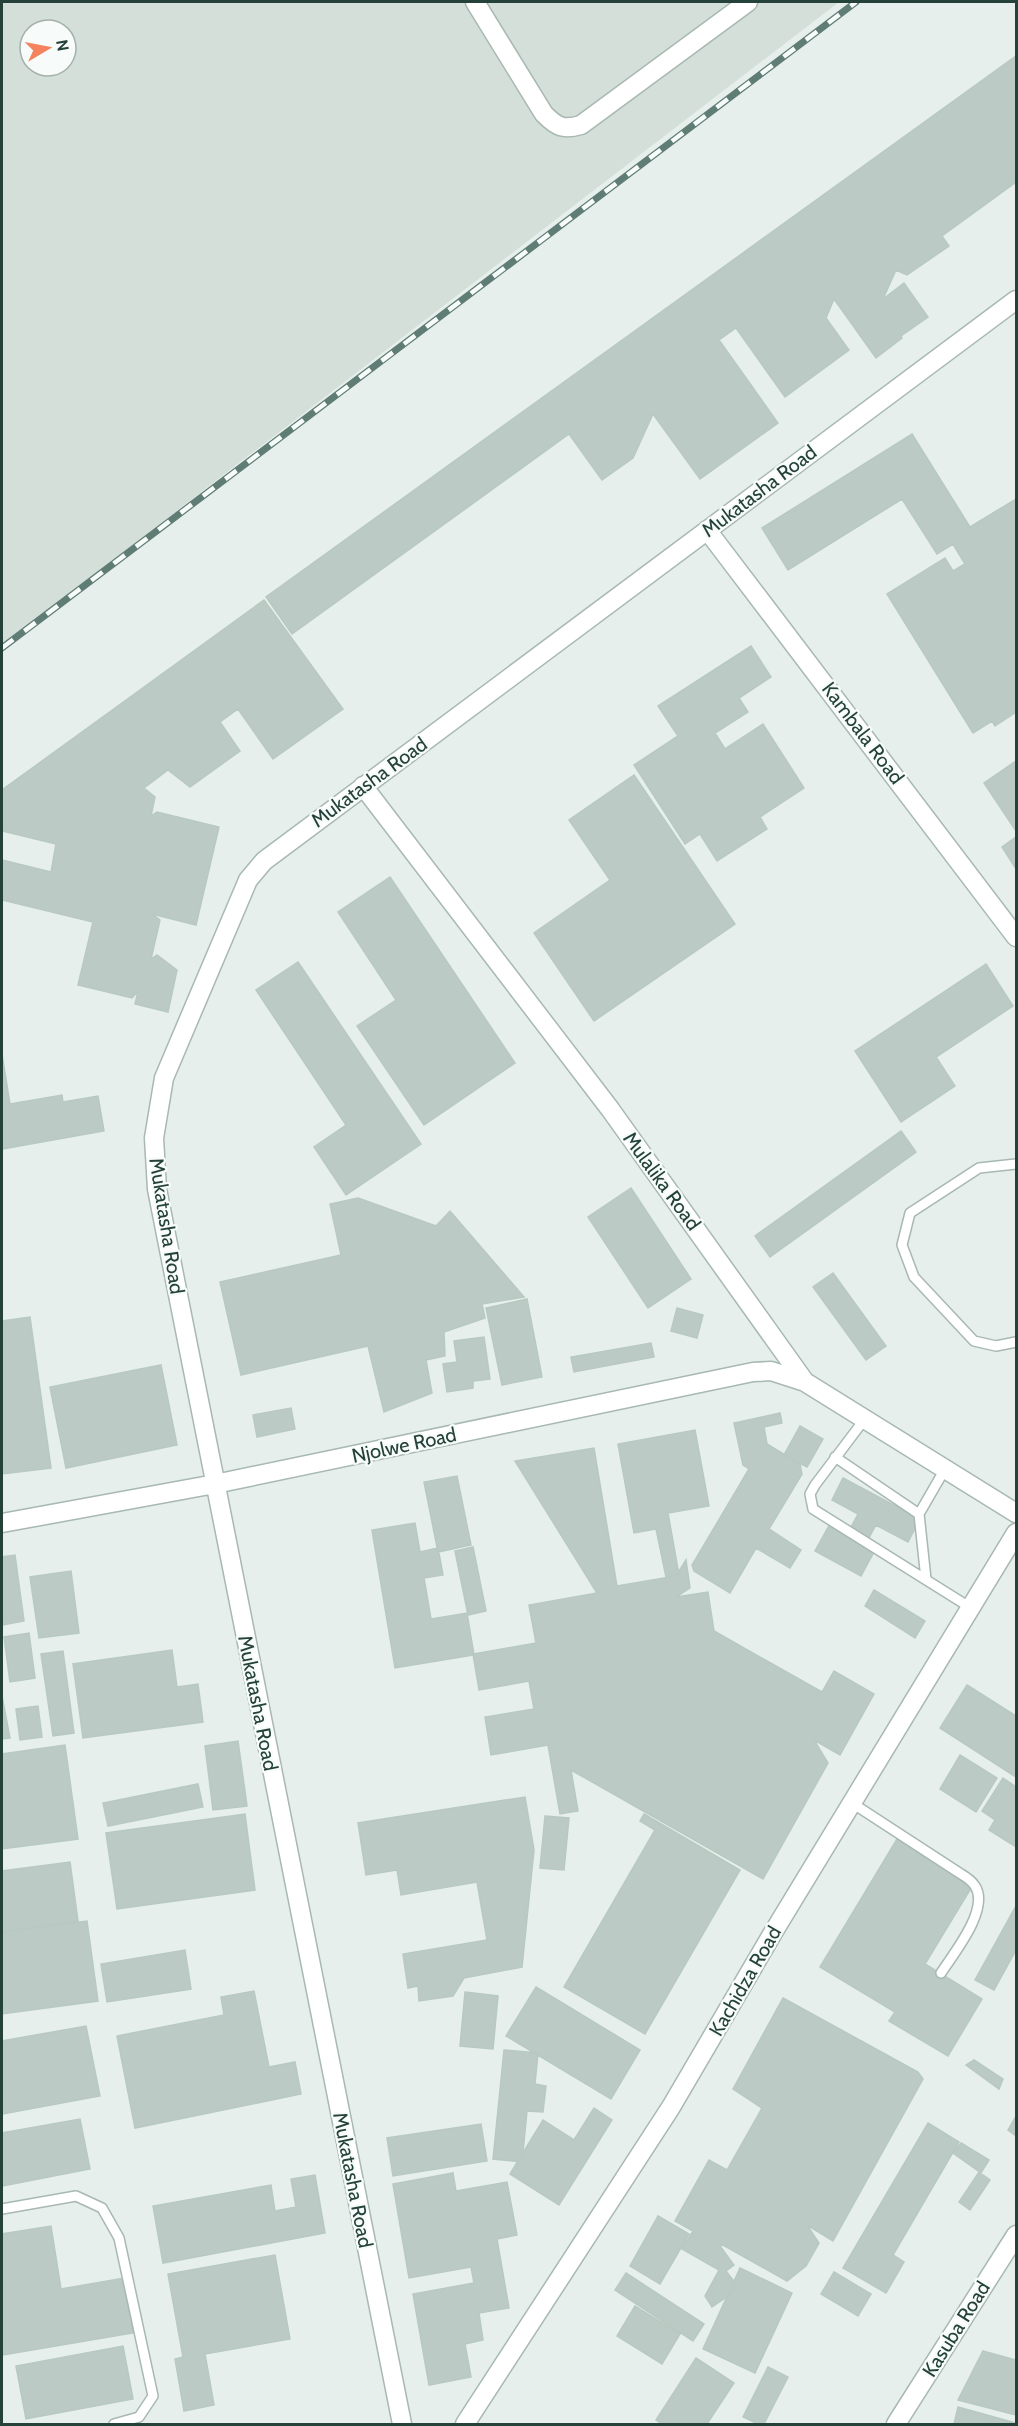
<svg xmlns="http://www.w3.org/2000/svg" width="1018" height="2426" viewBox="0 0 1018 2426" font-family="Cabin,sans-serif">
<style>
.built{fill:#d4dfda;fill-rule:evenodd}
.building{fill:#bbcac4;stroke:#b8c9c2;stroke-width:1.5}
.lines{fill:none;stroke-linecap:round;stroke-linejoin:round}
.service-casing{stroke:#a8b8b2;stroke-width:12}
.minor-casing{stroke:#a8b8b2;stroke-width:21}
.service{stroke:#fff;stroke-width:9}
.minor{stroke:#fff;stroke-width:18}
.rail-casing{stroke:#5f7d75;stroke-width:7}
.rail{stroke:#f7fbf9;stroke-width:4.5;stroke-dasharray:14;stroke-linecap:butt}
.labels{text-anchor:middle;stroke-width:4.5;stroke-linejoin:round;paint-order:stroke}
.street-label{font-size:20px;fill:#24423a;stroke:#f7fbf9}
</style>
<rect width="100%" height="100%" fill="#e6efeb"/>
<path class="built" d="M2 2H839L2 645ZM30 30H66V66H30Z"/>
<path class="building" d="M1016 56V182L942 236 949 246 907 275 896 270 883 299 904 283 928 317 901 336 902 338 876 358 834 299 826 318 849 350 785 397 736 328 719 340 778 423 700 479 653 414 633 458 602 480 569 434 292 634 266 597Z
M912 434 970 527 1016 499V712L995 726 992 721 973 733 887 594 945 558 953 571 965 564 953 544 937 554 902 499 788 570 762 528Z
M264 600 343 709 273 759 238 709 220 722 240 751 190 787 168 770 144 788 155 797 151 816 157 812 219 827 196 925 152 914 160 920 151 959 157 955 177 970 168 1012 135 1004 138 991 132 998 78 985 93 922 2 900V860L51 872 56 844 2 831V790Z
M751 646 771 677 739 698 748 712 715 733 725 749 763 724 804 788 760 817 767 829 717 861 700 834 685 844 634 765 678 736 658 706Z
M1016 761V831L984 783Z
M634 775 735 924 594 1021 534 933 610 880 569 820Z
M1016 837V869L1002 847Z
M390 877 515 1063 424 1125 357 1026 396 1000 338 912Z
M298 962 421 1144 346 1195 314 1147 346 1125 256 990Z
M986 964 1013 1006 936 1057 955 1086 901 1122 855 1051Z
M2 1054 10 1104 62 1095 63 1102 98 1096 104 1131 2 1149Z
M901 1131 916 1152 770 1257 755 1236Z
M631 1188 691 1279 648 1308 588 1217Z
M358 1198 436 1226 450 1211 524 1297 482 1304 485 1318 444 1332 445 1356 426 1360 432 1393 384 1412 368 1346 241 1375 220 1282 341 1255 330 1204Z
M833 1273 886 1346 866 1360 813 1287Z
M527 1299 542 1377 502 1385 486 1308Z
M677 1308 703 1315 697 1338 671 1331Z
M30 1317 51 1468 2 1474V1321Z
M484 1337 490 1379 473 1381V1388L447 1392 443 1364 457 1362 454 1341Z
M651 1343 654 1357 574 1372 571 1357Z
M161 1365 177 1445 66 1468 50 1387Z
M291 1408 295 1429 257 1437 253 1415Z
M780 1413 782 1423 764 1427 767 1444 800 1464 802 1474 769 1529 801 1550 790 1568 756 1548 730 1593 694 1571 692 1565 749 1469 743 1465 734 1423Z
M800 1426 823 1439 807 1467 784 1455Z
M695 1430 709 1506 668 1513 679 1575 666 1577 656 1529 634 1533 618 1444Z
M594 1448 617 1586 676 1576 686 1560 690 1588 676 1597 708 1592 714 1631 822 1692 834 1671 874 1694 840 1755 814 1740 828 1763 763 1879 571 1770 578 1811 560 1814 548 1745 491 1755 485 1717 534 1709 529 1681 479 1690 473 1654 536 1643 529 1605 597 1593 515 1461Z
M457 1476 471 1545 438 1552 424 1482Z
M843 1478 920 1519 908 1542 876 1525 865 1545 875 1550 861 1576 815 1551 831 1522 849 1531 858 1514 832 1500Z
M415 1523 420 1552 438 1548 443 1575 424 1578 431 1619 467 1613 474 1655 395 1668 372 1530Z
M473 1547 486 1611 468 1615 455 1551Z
M15 1555 24 1621 2 1625V1557Z
M71 1571 79 1633 39 1638 30 1577Z
M874 1590 925 1621 915 1638 865 1606Z
M29 1633 35 1678 10 1682 4 1637Z
M172 1650 177 1687 198 1684 203 1722 83 1738 73 1664Z
M63 1651 74 1733 53 1736 41 1654Z
M967 1685 1016 1716V1777L940 1728Z
M2 1696 10 1738 2 1739Z
M38 1706 42 1737 20 1740 16 1709Z
M238 1741 247 1806 213 1810 205 1746Z
M65 1745 78 1839 2 1849V1754Z
M960 1755 997 1778 976 1812 940 1789Z
M1003 1778 1016 1787V1847L989 1830 995 1820 982 1811Z
M198 1784 203 1807 108 1826 103 1803Z
M525 1797 534 1850 522 1967 464 1978 453 1996 419 2001 418 1986 408 1988 403 1954 487 1940 477 1882 401 1895 397 1870 366 1875 358 1823Z
M245 1814 255 1890 117 1909 106 1833Z
M644 1814 740 1870 645 2034 564 1987 655 1830 640 1821Z
M545 1816 569 1818 564 1870 540 1868Z
M900 1834 976 1880 925 1964 982 1999 948 2056 889 2021 895 2012 820 1967Z
M70 1862 78 1921 2 1932V1871Z
M1016 1906V1950L994 1990 975 1980Z
M87 1921 98 2001 2 2014V1932Z
M185 1950 191 1989 107 2002 101 1964Z
M536 1987 640 2050 611 2099 506 2036Z
M254 1991 269 2067 295 2062 301 2094 135 2128 117 2036 224 2015 221 1997Z
M465 1992 498 1996 493 2049 460 2046Z
M783 1998 918 2072 923 2079 833 2241 807 2225 819 2243 806 2266 787 2281 723 2245 720 2246 734 2265 726 2271 736 2284 731 2294 712 2307 705 2296 719 2270 682 2249 693 2231 675 2221 709 2160 727 2170 762 2108 733 2089Z
M86 2026 100 2096 2 2114V2041Z
M504 2050 538 2053 535 2084 546 2086 543 2112 527 2111 522 2162 493 2159Z
M974 2060 1003 2079 999 2089 966 2065Z
M594 2108 612 2120 559 2205 510 2174 543 2120 574 2140Z
M1016 2116V2136L1008 2130Z
M80 2119 90 2169 2 2186V2133Z
M928 2123 959 2142 893 2255 904 2262 886 2293 843 2268Z
M481 2124 487 2161 393 2176 387 2138Z
M961 2143 989 2160 981 2173 953 2153Z
M979 2172 990 2180 970 2210 959 2202Z
M453 2173 456 2191 507 2182 517 2235 497 2239 509 2308 479 2313 483 2340 465 2344 471 2377 429 2385 413 2294 474 2283 471 2267 409 2278 393 2184Z
M315 2175 325 2233 163 2263 153 2206 271 2185 275 2211 296 2207 291 2179Z
M658 2216 689 2234 660 2284 630 2266Z
M51 2226 61 2289 124 2278 133 2333 2 2355V2234Z
M275 2255 290 2339 205 2354 214 2405 184 2411 175 2359 183 2357 168 2274Z
M740 2268 792 2293 755 2373 703 2349Z
M834 2272 871 2294 858 2316 821 2294Z
M626 2273 704 2324 693 2341 615 2290Z
M635 2306 680 2334 662 2364 617 2336Z
M123 2346 133 2399 26 2419 16 2366Z
M983 2351 1016 2360V2415L958 2400Z
M696 2358 734 2383 707 2424H662L656 2420Z
M768 2367 788 2377 764 2424H758L743 2417Z
M958 2407 1016 2423V2424H954Z"/>
<g class="lines">
<g class="service-casing">
<path id="service" d="M1016 1164 979 1168 910 1213 902 1245 914 1277 974 1341 996 1346 1016 1342
M864 1420 815 1485 810 1494 813 1509 971 1608
M835 1457 919 1514
M926 1579 919 1514 945 1469
M852 1803 961 1874C966 1877 972 1881 975 1886 990 1909 954 1953 941 1973
M2 2209 76 2196 102 2208 119 2238 153 2396 139 2417 114 2424"/>
</g>
<g class="minor-casing">
<path id="minor" d="M475 2 544 114C557 127 563 130 581 125L748 2
M707 530 1016 937
M363 786 610 1109 805 1382 1016 1513
M2 1523 215 1484 753 1372 771 1371 805 1382
M402 2424 157 1189 154 1138 164 1078 248 880 264 861 1016 300
M465 2424 671 2107 774 1931 1016 1533
M896 2424 1016 2235"/>
</g>
<use href="#service" class="service"/>
<use href="#minor" class="minor"/>
<g class="rail-casing">
<path id="rail" d="M2 648 856 2"/>
</g>
<use href="#rail" class="rail"/>
</g>
<g class="labels">
<g class="street-label">
<text transform="translate(759 491) rotate(-37)" y="7">Mukatasha Road</text>
<text transform="translate(863 733) rotate(53)" y="7">Kambala Road</text>
<text transform="translate(369 782) rotate(-36)" y="7">Mukatasha Road</text>
<text transform="translate(662 1181) rotate(54)" y="7">Mulalika Road</text>
<text transform="translate(167 1226) rotate(81)" y="7">Mukatasha Road</text>
<text transform="translate(404 1445) rotate(-12)" y="7">Njolwe Road</text>
<text transform="translate(258 1703) rotate(79)" y="7">Mukatasha Road</text>
<text transform="translate(745 1981) rotate(-60)" y="7">Kachidza Road</text>
<text transform="translate(353 2180) rotate(79)" y="7">Mukatasha Road</text>
<text transform="translate(956 2329) rotate(-58)" y="7">Kasuba Road</text>
</g>
</g>
<rect width="1018" height="2426" fill="none" stroke="#24423a" stroke-width="6"/>
<g transform="translate(48 48) rotate(80)"><circle r="28" fill="#f7fbf9" stroke="#a3b1ad" stroke-width="1.5"/>
<path d="M0-4.5L10 22L0 15L-10 22Z" fill="#f4845f"/>
<text y="-9" font-size="16" font-weight="bold" text-anchor="middle" fill="#24423a">N</text>
</g>
</svg>
